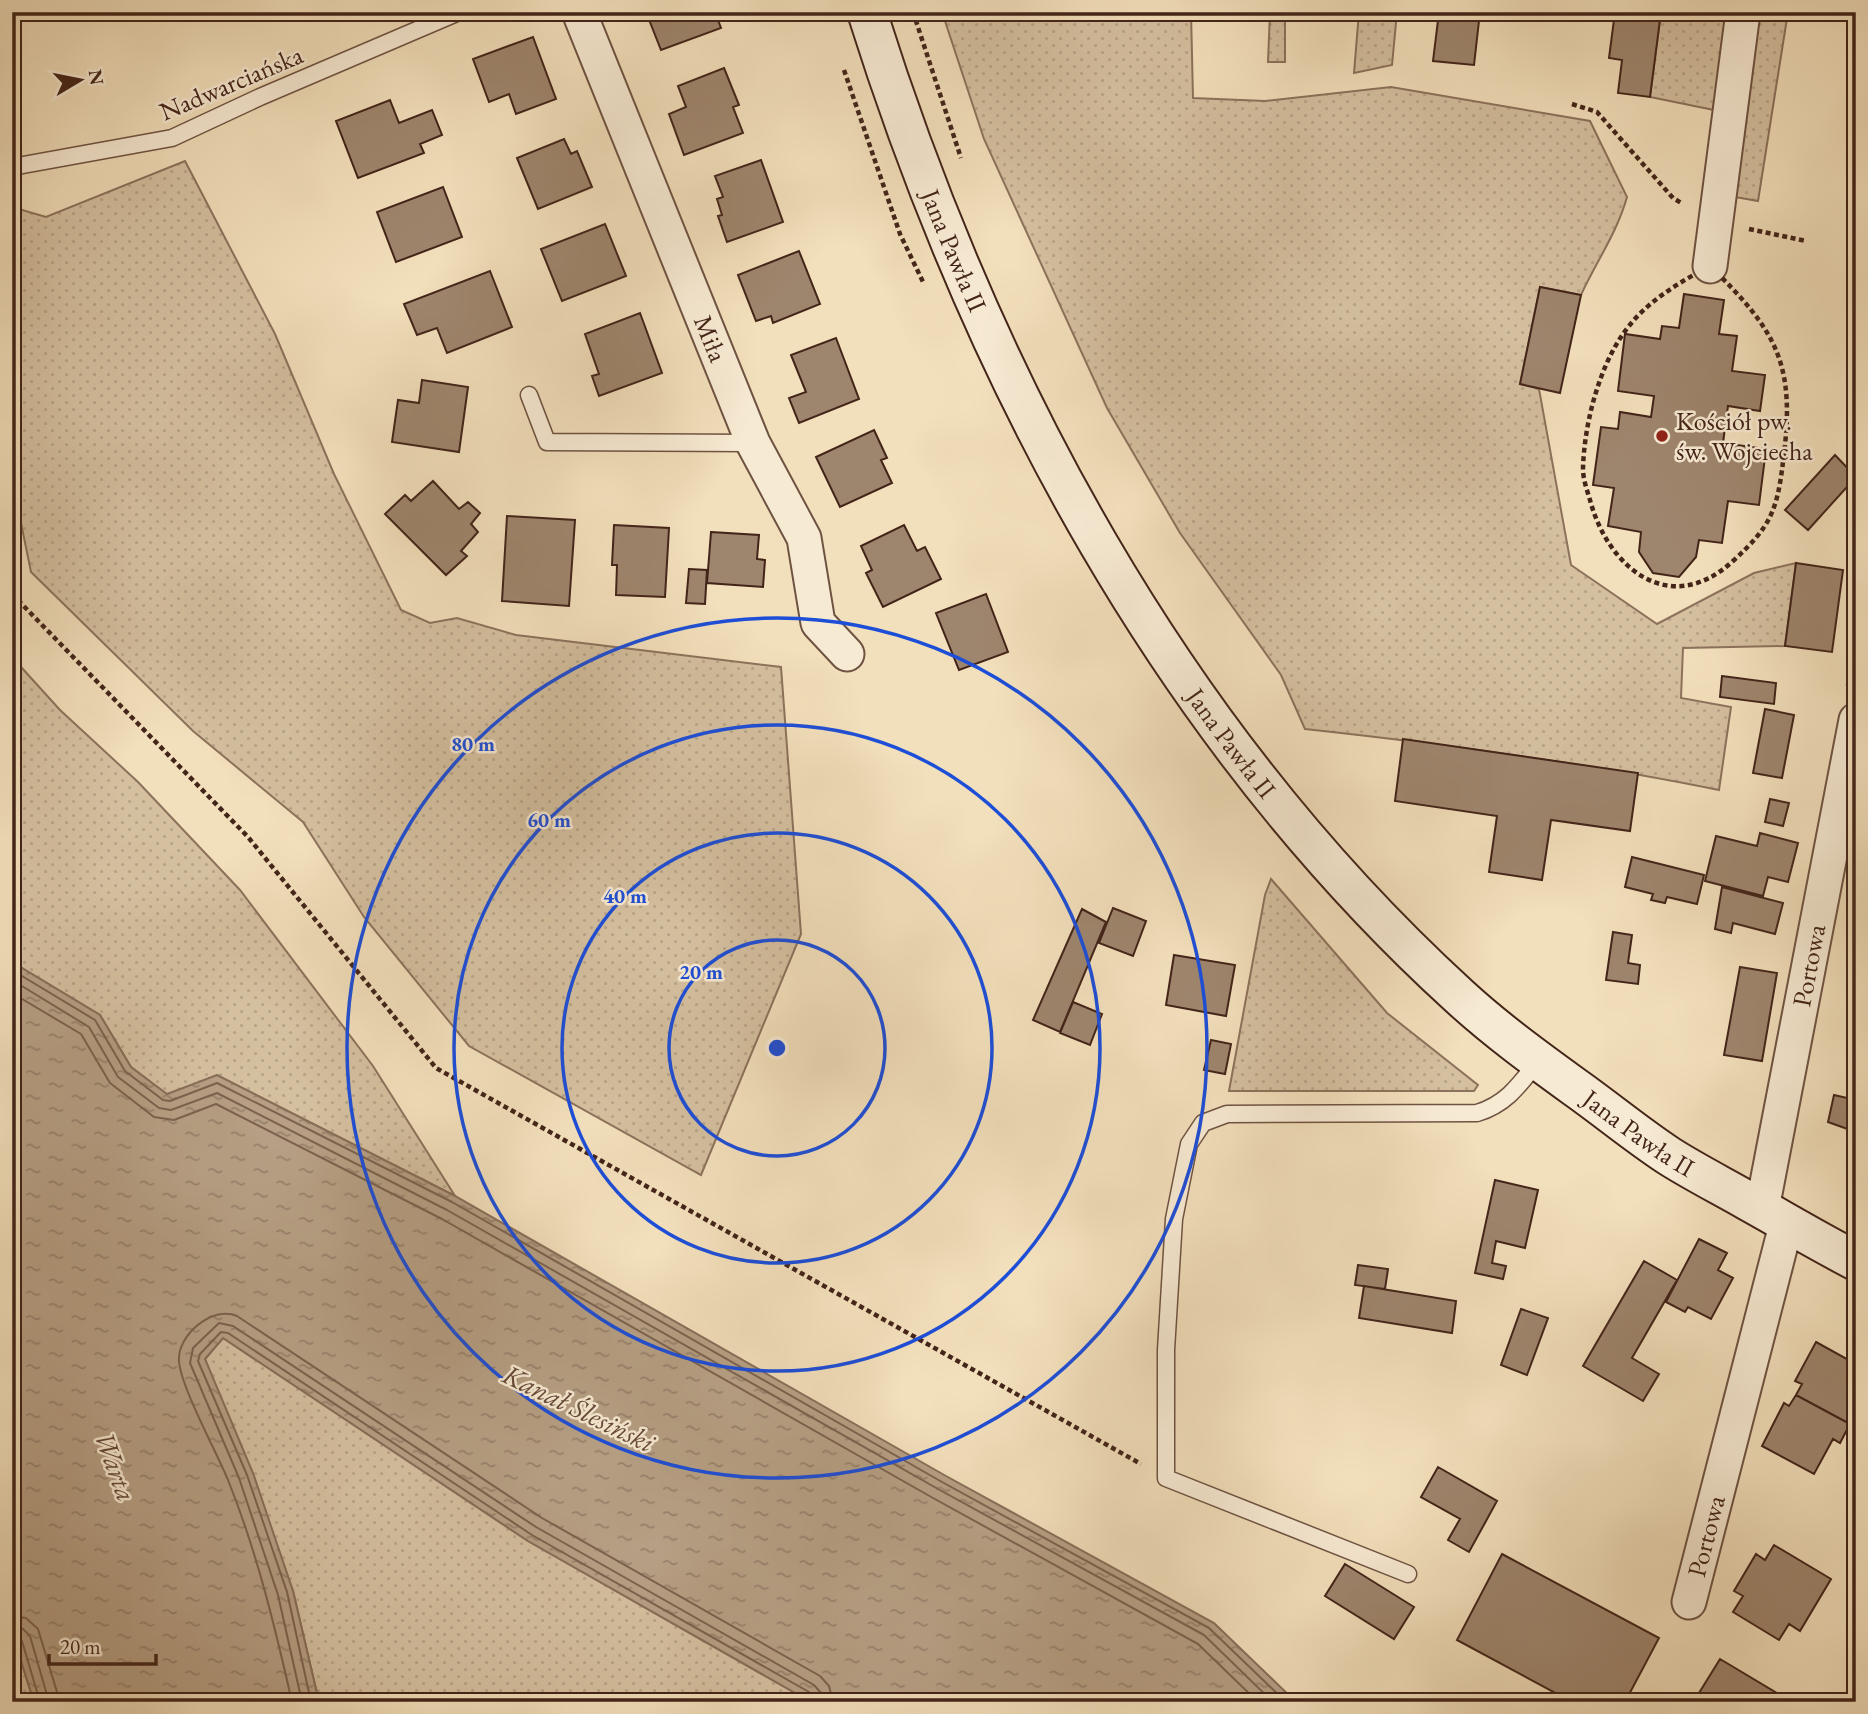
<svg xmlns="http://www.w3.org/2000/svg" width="1868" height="1714" viewBox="0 0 1868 1714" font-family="'EB Garamond',serif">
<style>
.grass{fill:url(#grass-dots);stroke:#8c725c;stroke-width:2}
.water{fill:url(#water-ripples);stroke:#886e59;stroke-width:2}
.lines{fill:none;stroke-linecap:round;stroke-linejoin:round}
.shore{stroke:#7c624e;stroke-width:2}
.building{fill:#9e856d;stroke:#432419;stroke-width:2}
.lane-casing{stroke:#6f5342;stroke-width:19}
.street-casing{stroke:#6f5342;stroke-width:37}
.secondary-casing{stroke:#432419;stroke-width:42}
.path{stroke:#432419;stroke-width:4.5;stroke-dasharray:5 3.5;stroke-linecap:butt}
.lane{stroke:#f7ead3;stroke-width:16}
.street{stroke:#f7ead3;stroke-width:33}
.secondary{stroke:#f7ead3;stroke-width:38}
.ring{fill:none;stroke:#1d4ed8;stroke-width:3.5}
.poi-dot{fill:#8f2418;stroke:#f7ead3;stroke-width:2.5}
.labels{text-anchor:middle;stroke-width:5;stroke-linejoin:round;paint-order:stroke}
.street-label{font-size:26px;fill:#432419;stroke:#f7ead3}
.poi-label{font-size:26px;fill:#432419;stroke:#f7ead3;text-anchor:start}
.water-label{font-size:28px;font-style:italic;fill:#664939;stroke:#f7ead3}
.centre{fill:#1d4ed8;stroke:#f7ead3;stroke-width:3.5}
.ring-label{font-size:21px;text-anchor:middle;font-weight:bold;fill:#1d4ed8;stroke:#f7ead3;stroke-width:5;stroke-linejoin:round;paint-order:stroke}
</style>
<defs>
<pattern id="grass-dots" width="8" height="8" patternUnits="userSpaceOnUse" patternTransform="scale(1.75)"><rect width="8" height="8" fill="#d4bf9f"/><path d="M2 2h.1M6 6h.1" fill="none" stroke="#b7a488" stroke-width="1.8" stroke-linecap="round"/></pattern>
<pattern id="water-ripples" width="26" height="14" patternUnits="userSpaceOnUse" patternTransform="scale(1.75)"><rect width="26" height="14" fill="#b69f84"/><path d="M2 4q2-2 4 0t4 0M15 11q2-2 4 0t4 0" fill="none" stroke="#96816b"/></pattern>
</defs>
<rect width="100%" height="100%" fill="#f2dfbb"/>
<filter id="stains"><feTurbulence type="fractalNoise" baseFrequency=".00286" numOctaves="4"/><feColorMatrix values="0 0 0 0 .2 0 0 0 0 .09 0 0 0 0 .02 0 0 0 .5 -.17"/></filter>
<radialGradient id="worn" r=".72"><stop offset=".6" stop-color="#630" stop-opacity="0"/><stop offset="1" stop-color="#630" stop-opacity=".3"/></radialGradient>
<path class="grass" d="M942 12H1191L1193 98 1265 101 1391 87 1590 121 1627 197C1617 233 1596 262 1581 295L1540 287 1520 384 1539 389 1571 565 1657 624 1754 573 1796 563 1785 646 1683 648 1681 698 1731 707 1719 790C1582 762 1443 744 1305 729L1281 675 1180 533 1107 408 984 139Z
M1270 12H1285V62H1268Z
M1359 12H1397L1392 65 1354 73Z
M1661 12H1727L1714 110 1650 97Z
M1760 12H1788L1758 201 1735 197Z
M185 161 275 334 334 474 401 610 430 623 457 618 516 635 781 667 801 934 701 1175 469 1046 364 917 303 822 193 731 31 572 12 479V207L46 217Z
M12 657 60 710 138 782 240 890 373 1066 455 1196 217 1075 167 1095 131 1067 100 1015 12 962Z
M1271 879 1387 1013 1478 1085 1474 1091H1229L1265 895Z
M223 1338 528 1541 811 1702H319L293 1591 205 1359Z
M12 1632 31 1693 34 1702H12Z"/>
<path class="water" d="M12 962 100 1015 131 1067 167 1094 217 1075 455 1196 946 1476 1214 1623 1296 1702H811L528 1541 223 1338 205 1359 253 1473 293 1591 319 1702H34L12 1632Z"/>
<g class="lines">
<path class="shore" d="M12 970 95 1020 125 1071 163 1100 170 1101 217 1083 452 1202 942 1482 1209 1628 1286 1702
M12 980 89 1027 118 1077 159 1108 171 1110 217 1093 447 1210 938 1489 1204 1635 1273 1702
M12 993 81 1034 110 1083 154 1117 174 1120 216 1104 442 1219 933 1498 1198 1644 1258 1702
M12 1616 26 1618 38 1629 60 1702
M12 1626 23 1629 30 1636 49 1702
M12 1635 22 1641 40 1702
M292 1702C275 1627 257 1552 228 1480 217 1453 180 1385 179 1361 177 1335 213 1305 237 1316L542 1518 820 1676 829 1686 833 1702
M302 1702 278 1595 239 1478 190 1363 193 1348 219 1323 233 1326 536 1527 814 1685 821 1693 822 1702
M311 1702 287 1592 247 1475 198 1361 200 1354 221 1332 228 1333 532 1535 809 1692 813 1702"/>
</g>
<path class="building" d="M646 12H715L721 28 661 50Z
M1439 12H1480L1474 65 1433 61Z
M1615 12H1661L1650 97 1618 93 1622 60 1609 58Z
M533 37 556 99 516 114 509 94 489 102 473 59Z
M724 68 739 105 733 107 743 133 684 155 669 114 686 107 678 86Z
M390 100 399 123 432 110 442 135 420 144 424 153 358 178 336 121Z
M564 139 571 154 577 151 592 187 538 209 517 158Z
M761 160 783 222 727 242 718 216 722 215 717 199 723 197 715 176Z
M443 187 462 237 396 262 377 212Z
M605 224 626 276 562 301 541 249Z
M799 251 820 304 773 323 771 316 756 321 738 275Z
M490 271 512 327 447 353 437 328 417 335 404 304Z
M1540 287 1581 295 1560 393 1520 384Z
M1684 294 1724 300 1719 334 1737 336 1732 371 1765 375 1760 411 1728 406 1723 443 1766 449 1759 505 1728 501 1722 543 1699 540 1696 557 1679 577 1653 573 1639 552 1641 532 1608 526 1614 488 1593 485 1601 427 1618 429 1620 412 1651 417 1654 396 1618 391 1625 334 1660 339 1662 326 1679 328Z
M640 313 662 373 599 396 592 376 599 374 585 334Z
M836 338 859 399 799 423 789 398 806 392 791 355Z
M422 380 468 387 459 452 392 442 398 400 419 403Z
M874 430 887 458 881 460 892 483 840 507 816 457Z
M1835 455 1856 477 1808 530 1785 510Z
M433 481 459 509 468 502 480 513 471 524 478 532 461 551 467 556 446 575 385 514 405 495 411 501Z
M507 516 575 520 569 606 502 601Z
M614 525 669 528 665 597 616 595 617 565H612Z
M904 525 917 551 925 547 941 579 883 607 866 573 872 570 861 546Z
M711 532 759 535 757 559 765 560 763 587 707 583Z
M1796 563 1843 570 1832 652 1785 646Z
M689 569 707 570 705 604 686 603Z
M986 594 1008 652 959 670 936 613Z
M1722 676 1776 683 1774 704 1720 697Z
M1765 709 1794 715 1782 778 1753 773Z
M1403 739 1638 773 1630 831 1551 820 1542 880 1489 872 1497 816 1395 801Z
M1770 799 1789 803 1783 826 1765 822Z
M1760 833 1798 843 1788 882 1768 877 1763 896 1705 881 1716 836 1757 846Z
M1632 857 1704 875 1697 904 1667 897 1665 903 1651 900 1653 894 1625 887Z
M1722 887 1783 903 1775 934 1733 923 1731 933 1715 929Z
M1113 908 1146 921 1133 956 1099 943Z
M1082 909 1106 922 1060 1032 1033 1020Z
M1613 932 1632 935 1628 963 1640 965 1638 984 1606 980Z
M1174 955 1235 965 1226 1016 1166 1005Z
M1740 967 1777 973 1762 1061 1724 1055Z
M1073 1002 1102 1014 1090 1045 1060 1033Z
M1211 1040 1231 1044 1225 1074 1204 1070Z
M1834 1095 1856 1100V1132L1828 1122Z
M1495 1180 1538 1190 1525 1248 1496 1241 1492 1263 1506 1266 1503 1279 1475 1273Z
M1699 1239 1727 1253 1718 1270 1733 1278 1711 1319 1688 1307 1685 1312 1666 1302Z
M1644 1261 1677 1280 1632 1358 1659 1374 1643 1401 1583 1366Z
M1358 1265 1388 1269 1385 1289 1355 1285Z
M1364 1286 1456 1301 1452 1333 1359 1318Z
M1521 1309 1548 1318 1527 1375 1501 1365Z
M1816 1342 1856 1364V1399L1853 1404 1856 1413 1850 1424 1796 1395 1802 1384 1795 1381Z
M1796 1395 1850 1424 1840 1443 1833 1439 1814 1474 1762 1446 1784 1403 1789 1406Z
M1438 1467 1497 1501 1469 1552 1448 1540 1460 1519 1421 1497Z
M1774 1545 1831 1579 1800 1631 1789 1624 1779 1640 1733 1612 1743 1596 1734 1591 1756 1554 1765 1560Z
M1502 1554 1659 1638 1625 1702H1572L1457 1640Z
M1345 1564 1414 1607 1394 1639 1325 1596Z
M1720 1659 1792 1702H1713L1699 1693Z"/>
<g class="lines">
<g class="lane-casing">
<path id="lane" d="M12 167 172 138 260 97 459 12
M529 395 547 442 753 443
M1408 1574 1166 1478V1350L1174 1219 1189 1144 1203 1123 1227 1114 1477 1113C1507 1104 1520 1084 1539 1060"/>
</g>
<g class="street-casing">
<g id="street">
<path id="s1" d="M579 12 753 443 804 538 818 623 847 654"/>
<path d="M1710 266 1743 12"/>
<path id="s2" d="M1762 1209 1856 720"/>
<path id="s3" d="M1689 1602 1786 1225"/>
</g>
</g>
<g class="secondary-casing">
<g id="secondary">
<path id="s4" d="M867 12C983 381 1171 733 1459 996 1496 1030 1536 1059 1576 1088 1607 1110 1637 1135 1669 1156 1694 1172 1722 1186 1748 1201 1784 1221 1819 1242 1856 1261"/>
</g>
</g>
<path class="path" d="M913 12 961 158
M844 70 900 234 924 284
M1572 104 1597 112 1673 198 1683 204
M1749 229 1806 241
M1710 266C1778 332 1796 365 1783 462 1777 512 1770 527 1733 561 1670 619 1608 568 1590 500 1587 490 1583 479 1583 469 1584 426 1598 370 1623 334 1644 303 1678 283 1710 266Z
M12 594 248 837 436 1068 1141 1464
M1848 686 1856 603"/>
<use href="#lane" class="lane"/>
<use href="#street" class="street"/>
<use href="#secondary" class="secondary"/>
</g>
<g class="ring">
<circle cx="777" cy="1048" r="108"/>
<circle cx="777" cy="1048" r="215"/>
<circle cx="777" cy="1048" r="323"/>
<circle cx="777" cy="1048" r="430"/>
</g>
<circle class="poi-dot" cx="1662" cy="436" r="7"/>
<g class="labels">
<g class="street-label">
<text transform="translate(231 83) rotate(-23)" y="9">Nadwarciańska</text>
<text dy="9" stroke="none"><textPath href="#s4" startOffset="254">Jana Pawła II</textPath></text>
<text dy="9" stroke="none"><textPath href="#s1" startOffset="352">Miła</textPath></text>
<text dy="9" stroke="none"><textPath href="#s4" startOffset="821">Jana Pawła II</textPath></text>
<text dy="9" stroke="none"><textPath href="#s2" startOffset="248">Portowa</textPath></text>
<text dy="9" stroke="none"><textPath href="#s4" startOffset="1388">Jana Pawła II</textPath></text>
<text dy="9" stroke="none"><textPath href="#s3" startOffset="68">Portowa</textPath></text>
</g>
<g class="poi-label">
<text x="1676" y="430">Kościół pw.<tspan x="1676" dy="30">św. Wojciecha</tspan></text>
</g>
<g class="water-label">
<text transform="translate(579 1408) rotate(26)" y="10">Kanał Ślesiński</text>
<text transform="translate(116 1466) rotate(70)" y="10">Warta</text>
</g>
</g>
<circle cx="777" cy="1048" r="10" class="centre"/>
<g class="ring-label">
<text x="473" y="751">80 m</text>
<text x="549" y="827">60 m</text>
<text x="625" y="903">40 m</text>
<text x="701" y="979">20 m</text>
</g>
<rect width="1868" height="1714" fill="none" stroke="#f2dfbb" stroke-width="42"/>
<rect x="14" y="14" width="1840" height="1686" fill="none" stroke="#432419" stroke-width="3.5"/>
<rect x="21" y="21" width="1826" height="1672" fill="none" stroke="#432419" stroke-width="2"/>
<g transform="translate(80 80) rotate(80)" stroke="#f7ead3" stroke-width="5" paint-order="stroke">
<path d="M0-5L12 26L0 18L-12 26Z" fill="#432419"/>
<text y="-10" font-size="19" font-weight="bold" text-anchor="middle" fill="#432419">N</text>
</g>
<path d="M49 1654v10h107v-10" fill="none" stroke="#432419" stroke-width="3.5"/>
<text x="60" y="1654" font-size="21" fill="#432419" stroke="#f7ead3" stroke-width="5" paint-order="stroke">20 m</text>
<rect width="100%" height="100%" filter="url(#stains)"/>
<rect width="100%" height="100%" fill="url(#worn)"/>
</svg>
